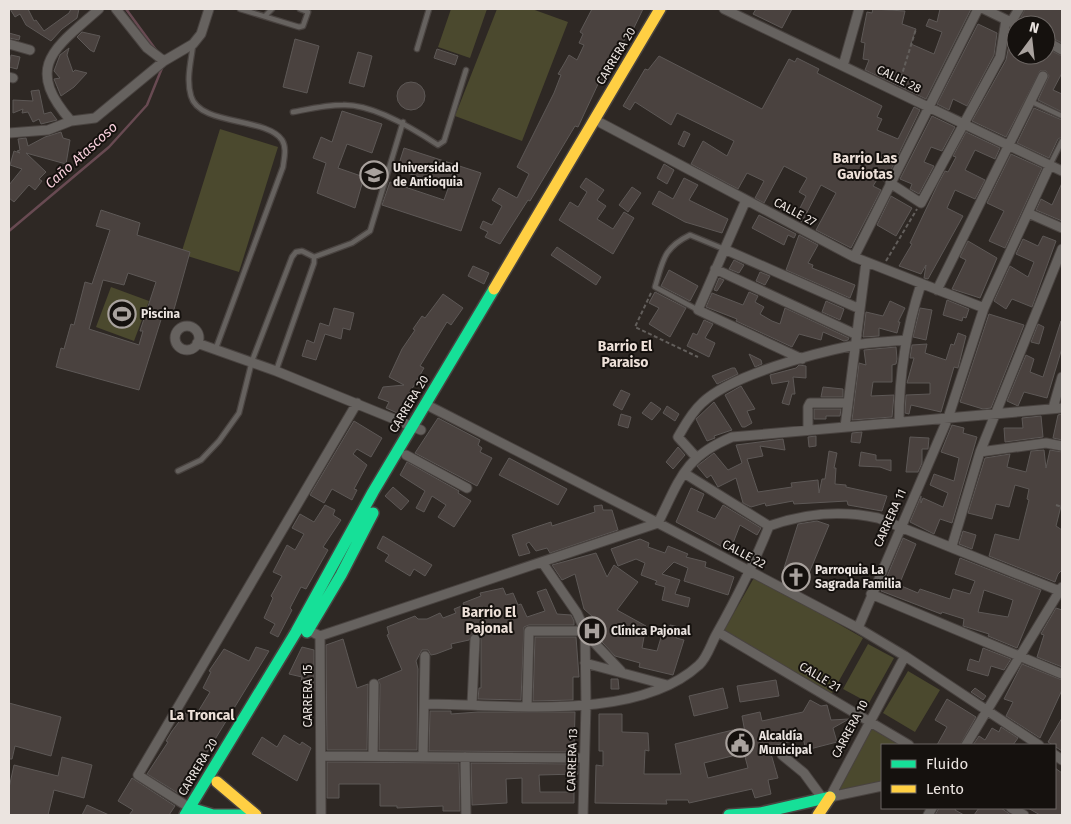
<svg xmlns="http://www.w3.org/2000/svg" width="1071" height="824" viewBox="0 0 1071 824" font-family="'Fira Sans',sans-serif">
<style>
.green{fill:#4b492e}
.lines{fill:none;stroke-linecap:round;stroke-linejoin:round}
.stream{stroke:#684a52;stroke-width:2.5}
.building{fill:#4a423f;stroke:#5d5856;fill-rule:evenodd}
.lane-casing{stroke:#494340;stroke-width:7}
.street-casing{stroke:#494340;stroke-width:11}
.fast-casing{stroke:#494340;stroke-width:14}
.slow-casing{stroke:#494340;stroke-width:14}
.path{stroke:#625e5b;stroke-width:2;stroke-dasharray:4 2.5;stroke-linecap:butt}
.lane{stroke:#66625f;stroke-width:4.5}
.street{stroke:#66625f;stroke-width:9}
.fast{stroke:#16e098;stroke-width:11}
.slow{stroke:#ffcf43;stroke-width:11}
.labels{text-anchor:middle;stroke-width:4;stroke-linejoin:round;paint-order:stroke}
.street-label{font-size:12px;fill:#ebe4e0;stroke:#15110e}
.poi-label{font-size:12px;font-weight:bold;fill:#ebe4e0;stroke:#15110e;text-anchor:start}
.water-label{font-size:14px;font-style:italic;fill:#f9d1dd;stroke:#15110e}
.neighbourhood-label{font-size:14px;font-weight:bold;fill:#ede0d8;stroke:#15110e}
</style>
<rect width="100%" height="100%" fill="#2e2824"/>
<path class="green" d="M451 9H487L470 58 438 47Z
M497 9H532L568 22 522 141 455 116Z
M220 129 278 147 239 272 181 254Z
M111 287 149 301 134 341 96 327Z
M755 576 863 638 831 695 723 632Z
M868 644 894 658 869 703 843 689Z
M908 671 940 690 915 732 883 713Z
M870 724 904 745H882V784L835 794Z"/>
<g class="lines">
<path class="stream" d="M126 9 156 50
M9 231 109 147 147 105 162 68"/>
</g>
<path class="building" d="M10 9H28L34 21 36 20 44 31 69 13 71 9H79L77 18 62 29 51 41 26 25 20 14 15 17Z
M592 9H643L630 36 627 35 601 83 599 82 578 127 575 126 530 201 528 200 500 244 485 237 488 232 480 228 483 221 492 225 502 206 492 200 499 188 517 198 529 174 517 167 554 93 561 75 558 74 564 64 569 55 577 60 584 45 579 43 583 34 580 32Z
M756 9H792L782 28 753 14Z
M873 9 905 11 902 24 916 29 911 44 934 54 942 32 926 26 929 19 937 22 940 9H971L926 99 865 70 869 60 863 59 865 43 861 42 867 12 872 13Z
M1025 9H1062V43L1046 35V25H1023L1020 19Z
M978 24 997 33 994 55 967 106 953 99 949 110 937 104Z
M1012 30 1016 31V55L1027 58 1029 55H1046V48L1062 56V73L1053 90 1062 94V112L1038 100 1049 76 1046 71H1040L1006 137 972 121 1006 60Z
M82 32 100 36 94 52 90 50 77 37Z
M9 33 20 36 19 40 9 38Z
M295 39 319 46 307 93 283 87Z
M69 48 67 55 73 72 75 70 87 73 74 87 61 96 54 79 60 78 54 71 60 55Z
M437 49 458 56 455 65 434 58Z
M358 52 372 56 364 87 349 83Z
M11 55 20 57 17 69 9 67Z
M659 56 762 109 789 59 795 62 797 58 819 69 817 73 882 106 877 117 882 119 877 130 898 139 914 107 920 110 887 178 884 181 878 178 873 186 881 190 851 248 816 230 836 193 821 185 802 222 795 218 806 196 799 192 807 178 784 166 764 203 755 198 764 181 747 173 738 189 691 164 703 141 727 156 734 141 677 113 671 125 635 102 630 110 623 106 645 69 648 70Z
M397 96a14 14 0 1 1 28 0a14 14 0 1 1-28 0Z
M39 90 44 114 51 112 57 120 41 124 39 119 33 122 28 112 22 113 23 109 13 113V100L33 101 31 91Z
M1034 108 1062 120V137L1058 139 1049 158 1017 143Z
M342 111 382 124 372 153 347 144 338 168 364 177 355 208 317 193 326 163 313 158 321 137 332 142Z
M932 116 955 127 942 151 931 147 924 162 934 166 919 194 910 189 912 184 900 179Z
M684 131 690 134 684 147 678 144Z
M61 132 63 138 70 140 66 164 26 153 46 172 39 179 42 181 35 190 29 185 14 202 9 198V185L22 169 10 165 14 151 20 153 17 151 20 150 18 139 26 138 28 146 45 137Z
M966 132 1000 148 995 159 975 150 965 170 985 180 975 199 955 190 947 208 963 216 928 279 924 278 926 265 921 274 899 266 912 244 910 243 938 184 945 171 948 172 956 157 953 156Z
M404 148 481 173 461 231 382 205 390 182 444 200 449 186 397 170Z
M1011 154 1042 168 1005 248 989 241 1004 211 987 203Z
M664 164 674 170 667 184 657 178Z
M586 178 604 190 597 200 606 206 597 219 613 229 624 212 634 218 613 254 559 220 570 202 578 207 587 192 580 187Z
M684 178 698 185 689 200 728 219 722 233 685 222 652 204 659 191 673 199Z
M1062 183V221L1036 210 1041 199 1052 205Z
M632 187 641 193 628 212 619 205Z
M891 196 912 208 896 236 877 225Z
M101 210 140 223 137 235 190 252 173 313 164 310 139 390 56 367 61 348 64 349 71 324 74 325 85 282 92 284 110 230 96 226ZM128 273 156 282 140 331H143L139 345 89 329 103 280 124 285Z
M759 215 796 234 794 238 788 235 784 245 752 228Z
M799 235 818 245 808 263 813 265 812 268 855 285 850 298 786 270Z
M1043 236 1056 241 1032 307 1012 299 1006 309 994 301 1010 266 1028 277 1034 262 1016 254 1023 239 1038 246Z
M968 241 997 258 980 298 952 289 966 260 960 257Z
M557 247 601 277 596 285 551 255Z
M734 260 744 265 739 273 729 269Z
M473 266 489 273 484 284 468 276Z
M669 270 698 286 690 301 661 286Z
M760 272 770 276 765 285 756 281Z
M719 278 724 280 717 291 714 290Z
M655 292 686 308 670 337 649 324 659 308 649 303Z
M749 292 758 296 755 302 764 307 760 314 772 321 780 324 785 308 849 338 848 340 844 341 823 332 821 340 799 334 792 347 736 321 737 319 706 307 712 293 743 305Z
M443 294 463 308 451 325 447 322 420 366 424 368 409 394 414 396 406 411 404 410 402 415 386 408 389 402 378 398 383 387 404 385 389 377 402 349 415 330 413 329 422 316 425 318Z
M947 300 969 309 966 318 963 317 962 321 943 315Z
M826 301 844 309 840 320 822 312Z
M890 301 905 308 898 322H900L897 333 879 328V336L863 337 866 312 883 316Z
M334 308 354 313 350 330 343 328 341 339 325 334 316 360 302 356 307 340 314 343 320 323 329 326Z
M920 308 932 310 926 340 913 337Z
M989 314 1024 325 991 408 983 409 960 402Z
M704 320 713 324 705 338 715 343 709 357 687 346 693 333 697 335Z
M1061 321 1062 348 1047 398 1024 392 1018 406 1007 401 1026 355 1034 359 1030 372 1043 377Z
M1038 324 1044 327 1039 344 1031 342Z
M958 333 966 336 958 368 954 367 941 412 911 405 909 414 905 413 906 395 930 394V383H907L914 358H910L912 345 927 344 925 353 946 360 951 344 954 345Z
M896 347 897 359 896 364 892 365V382H873L871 396 894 395 892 417 852 420 859 363 866 365 864 350Z
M749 354 761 360 762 364 755 367Z
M799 365 806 366V378L793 377 795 394H792L789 405 782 403 789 381 772 384 770 375 796 368Z
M732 368H735L738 374 717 384 712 376Z
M741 386 755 409 747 411 752 423 745 427H742L725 395Z
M823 387 843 389V397H821Z
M621 390 630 394 622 410 613 405Z
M651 402 661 409 652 420 642 413Z
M714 402 732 430 714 436 715 438 707 441 696 419Z
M667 406 679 414 675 421 663 413Z
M814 409H841L840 416H826V419H814Z
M621 414 631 417 628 428 618 425Z
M1062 414V440L1053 438 1058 415Z
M1041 416 1043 437 1005 442 1004 428H1023L1022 418Z
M438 418 480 440 478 445 482 448 480 452 492 458 477 486 415 453Z
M354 421 382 438 371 457 357 449 353 454 367 465 354 489 357 490 352 500 332 489 324 503 310 495Z
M952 425 964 428 963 433 977 437 952 523 940 519 934 534 910 522 921 496V503L923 498 943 507 948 493 930 485 934 474 954 481 959 458 941 452Z
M862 432 860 443 851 442 852 433Z
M816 436V446L809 447 808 437Z
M910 437 929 438 928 449H922V463L918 472H906Z
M783 439 785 450 760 446 763 456 747 459 758 492 792 487 791 483 818 480 819 493 822 479H825L829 451 837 453 834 468H836L835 484 846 485V487L887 496 882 511 848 505 847 501 794 504 793 501 766 506 765 503 751 507 743 503 736 478 718 487 711 475 707 478 697 466 714 453 728 470 742 463 736 445Z
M678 447 685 455 673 469 666 462Z
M1044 450 1046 468 1050 450 1062 452V502L1056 526 1062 530V570L1058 574 1055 582 989 556 995 534 1019 540 1029 500 1027 499 1029 489 1015 485 1009 507 996 504 992 519 968 513 985 458 1010 454 1007 467 1026 472 1031 451Z
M861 452 876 455V460H891V471L880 467 859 466Z
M509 458 567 489 558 505 499 475Z
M407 462 459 491 458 493 471 501 454 527 438 517 446 505 432 496 424 512 416 508 425 491 400 475Z
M393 487 409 501 401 510 385 496Z
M691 488 704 494 697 511 715 519 723 505 761 528 757 535 740 525 730 551 676 522Z
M325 505 335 510 333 515 341 520 323 547 328 550 306 589 301 587 290 608 292 610 278 637 270 633 275 624 264 618 273 598 271 596 282 576 273 572 287 545 295 550 304 534 292 528 300 514 314 522Z
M602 505 603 510H612L618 530 550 553 547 548 536 551 529 542 526 544 530 553 519 556 512 535 551 522 552 526 595 512 594 506Z
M817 521 829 525 807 578 784 568 798 524Z
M963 531 976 535 972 549 959 544Z
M383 536 432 565 425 576 414 569 410 576 385 561 389 555 377 548Z
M903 538 916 544 899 585 918 593 920 589 950 599 953 589 970 594 975 581 955 574 960 558 1041 590 1017 648 988 636 989 634 963 626 964 619 942 612 941 614 881 591ZM984 590 1013 600 1008 617 978 612Z
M640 539 649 543 648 547 665 553 668 546 688 554 686 557 706 562 705 567 734 577 728 595 684 581 688 568 674 562 662 574 680 580 675 594 690 598 688 607 662 600 665 587 655 584 657 581 641 575 645 563 636 559 618 566 611 549Z
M596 553 607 577 614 565 638 582 617 610 646 626 642 648 657 651 662 634 667 635 670 625 679 627 676 638 684 640 673 675 639 667 640 663 615 656 591 630 590 627 602 625 584 609 575 574 562 580 552 565Z
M503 588 506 595 513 593 518 605 521 604 527 617 545 611 537 592 546 589 557 614 571 615 574 621V625H529L524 627 521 700 478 699 479 688H481V639L478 634 473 633 469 640 451 644 452 648 436 654 431 655 428 650H422L416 661 418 669 417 750H379L380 684 378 680 402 670 387 635 389 634 387 627 415 616 418 619H427L440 613 443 618 456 613 454 609 464 605 463 603 481 596 480 593Z
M1056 608 1062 610V667L1037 657 1044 635 1041 634 1042 632Z
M535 637H576L579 677H573V700L533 701Z
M343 639 357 688 368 684 367 750H327L326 645Z
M256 647 269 651 181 795 147 774 168 742 166 741 172 731 188 710 196 715 210 692 203 688 211 672 209 671 224 649 249 661Z
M302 647 314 650V691L305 689 306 683 301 682 302 677 289 674Z
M983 648 1011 659 1004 670 991 666 988 676 967 670 970 659 979 662Z
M1022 664 1062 680V690L1040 738 1006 716 1013 702 1004 699Z
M611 679H618L619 689H611Z
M776 680 779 696 740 702 737 686Z
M723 688 728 708 694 716 689 696Z
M975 688 986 696 983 700 971 692Z
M947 699 976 717 960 745H937L947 727 935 720Z
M810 700 821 706 827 705 831 720 849 719 833 728 837 742 806 750 803 738 769 747 778 778 768 780 771 794 755 798 752 789 689 803 688 800H666L667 804 595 803 596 765 603 766V751H599V714H622V732L648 733 649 751 645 750 644 774H681L675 744 733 730 736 739 746 738 742 716 760 712 762 721 803 712ZM744 753 748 768 708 778 704 763Z
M9 703 61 717 51 756 15 746 12 759H9Z
M430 711H451V714L478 712H575L574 752 429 751Z
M1062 718V751L1048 742Z
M1001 727 1018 738 1013 745H973L979 736 985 740 992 728 999 732Z
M284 735 300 745 302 742 311 748 297 781 252 754 262 737 277 747Z
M62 757 92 765 84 798 54 790 48 815H9V788L14 765 58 776Z
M327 762 459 763 460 811H443V806L397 808V806H380V784H339V798H327Z
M471 763 578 764V774L539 775 540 792H574V803H522V778L506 779 507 803 472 805Z
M1055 768 1062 773V815H1040L1028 808H1055Z
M132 778 175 806 169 815H129L133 810 118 801Z
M87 805 109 815H82Z
M939 808H956L955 810 964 815H935Z
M979 808H1001L1011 815H974Z"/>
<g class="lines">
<g class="lane-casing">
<path id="lane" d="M240 9 299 27 303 26 308 12 300 9
M266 15 272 9
M193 45C191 62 186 79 191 96 199 126 267 117 282 140 287 148 284 158 283 167L216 348
M417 49 429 9
M1030 101 1062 116
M293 112C309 109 326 105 343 105 372 104 414 129 438 145L444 141 466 70
M1050 165 1062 141
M314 257 352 243 370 231 403 122
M698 310 655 287C663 261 663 248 690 235L724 249
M178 471 201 460 219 441 239 413 252 361 292 257 296 252 302 251 314 257V263L276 371"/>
</g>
<g class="street-casing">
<path id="street" d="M99 9C55 48 23 66 71 121L95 118 164 61 193 44 201 34 209 9
M116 9 147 48 164 61
M724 9 1062 171
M984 9 1017 25
M1011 22 1019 9
M1046 41 1062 50
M9 44 30 50
M843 66 859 9
M9 77 13 78
M601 123 854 257 984 308
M9 133 48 130 71 121
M890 183 921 203 1000 57 1006 20
M746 200 698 310 802 359
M1028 213 1062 228
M724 249 860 309
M854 257 978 9
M715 269 857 335
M937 290 1043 76
M175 338a12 12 0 1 1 24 0a12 12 0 1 1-24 0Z
M197 343 276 371 421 430
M425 404 658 523 858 628 905 656 1039 745
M1053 408 1062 377
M899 422C899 373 906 330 921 284
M845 427 866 262
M808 430V407L810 403H848
M980 452 1046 443 1062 446
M406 455 467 488
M696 457 678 437C685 425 691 413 702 403 731 375 815 353 855 345 871 342 888 342 905 340
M684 473 769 526
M952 546 980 452 1062 249
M542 562 577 613 585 631 586 705 583 815
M871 594 1062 674
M858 628 948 418 984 308 1050 165
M308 630 320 636 658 523C680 479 684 457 732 437L1062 408
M718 632 909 745
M585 633 621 671
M320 636 321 815
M585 663 667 685
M424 704C504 704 636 723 699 665 707 658 711 644 716 635 736 599 754 564 769 526 806 513 840 510 878 518L1062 592
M472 704 475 639
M527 706 529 631H585
M966 745 1062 587
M782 755 804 773 823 799
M1055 755 1062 760
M321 756 584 758
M373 756 374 684
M423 756 425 656
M465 757 466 815
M830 797 905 656
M830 797 882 786
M190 808 138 775 357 403
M1011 808 1024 815
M928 815 932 808"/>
</g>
<g class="fast-casing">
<path id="fast" d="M307 632 341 575 373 513
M190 808 213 815H246
M185 815 296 632 373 492 494 289
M729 815 760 813 830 797"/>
</g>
<g class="slow-casing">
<path id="slow" d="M494 289 660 9
M217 782 256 815
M818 815 830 797"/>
</g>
<path class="path" d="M899 84 916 29
M886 261 917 209
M651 293 635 327 698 357
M1056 505 1062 507"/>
<use href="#lane" class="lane"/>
<use href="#street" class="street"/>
<use href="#fast" class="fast"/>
<use href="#slow" class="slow"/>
</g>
<defs>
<g id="university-ring" transform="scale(1.4375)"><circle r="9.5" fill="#15110e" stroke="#a9a29e" stroke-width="1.5"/><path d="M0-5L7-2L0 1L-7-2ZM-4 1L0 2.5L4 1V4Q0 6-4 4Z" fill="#a9a29e"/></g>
<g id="stadium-ring" transform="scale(1.4375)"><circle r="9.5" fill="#15110e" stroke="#a9a29e" stroke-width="1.5"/><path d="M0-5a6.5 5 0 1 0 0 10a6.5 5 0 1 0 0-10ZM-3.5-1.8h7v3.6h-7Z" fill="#a9a29e"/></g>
<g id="church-ring" transform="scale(1.4375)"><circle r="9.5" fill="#15110e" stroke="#a9a29e" stroke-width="1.5"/><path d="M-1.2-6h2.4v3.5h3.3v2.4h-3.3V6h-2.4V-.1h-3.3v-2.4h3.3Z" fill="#a9a29e"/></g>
<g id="hospital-ring" transform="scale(1.4375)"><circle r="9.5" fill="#15110e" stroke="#a9a29e" stroke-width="1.5"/><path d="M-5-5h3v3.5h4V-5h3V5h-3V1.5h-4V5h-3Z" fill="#a9a29e"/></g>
<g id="civic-ring" transform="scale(1.4375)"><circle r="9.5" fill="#15110e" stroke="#a9a29e" stroke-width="1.5"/><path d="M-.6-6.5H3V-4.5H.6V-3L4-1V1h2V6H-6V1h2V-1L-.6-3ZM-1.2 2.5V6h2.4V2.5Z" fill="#a9a29e"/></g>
</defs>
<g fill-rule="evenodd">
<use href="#university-ring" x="374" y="175"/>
<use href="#stadium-ring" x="122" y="314"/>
<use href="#church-ring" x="796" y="577"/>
<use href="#hospital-ring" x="592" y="631"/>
<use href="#civic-ring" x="740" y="743"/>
</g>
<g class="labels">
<g class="street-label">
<text transform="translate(616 56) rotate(-59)" y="4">CARRERA 20</text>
<text transform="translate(899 79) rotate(26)" y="4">CALLE 28</text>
<text transform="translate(795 212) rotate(28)" y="4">CALLE 27</text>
<text transform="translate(409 404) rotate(-59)" y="4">CARRERA 20</text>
<text transform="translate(890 518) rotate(-66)" y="4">CARRERA 11</text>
<text transform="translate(744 554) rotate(28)" y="4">CALLE 22</text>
<text transform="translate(820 677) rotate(31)" y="4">CALLE 21</text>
<text transform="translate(308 696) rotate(-90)" y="4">CARRERA 15</text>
<text transform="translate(850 729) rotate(-62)" y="4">CARRERA 10</text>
<text transform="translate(572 760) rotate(-88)" y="4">CARRERA 13</text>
<text transform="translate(198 767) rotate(-59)" y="4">CARRERA 20</text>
</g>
<g class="poi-label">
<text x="393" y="172">Universidad<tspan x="393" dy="14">de Antioquia</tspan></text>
<text x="141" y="318">Piscina</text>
<text x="815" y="574">Parroquia La<tspan x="815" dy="14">Sagrada Familia</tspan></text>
<text x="611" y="635">Clínica Pajonal</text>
<text x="759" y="740">Alcaldía<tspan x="759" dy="14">Municipal</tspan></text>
</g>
<g class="water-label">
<text transform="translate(81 155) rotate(-42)" y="5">Caño Atascoso</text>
</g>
<g class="neighbourhood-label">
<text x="865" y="163">Barrio Las<tspan x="865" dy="16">Gaviotas</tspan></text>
<text x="625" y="351">Barrio El<tspan x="625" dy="16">Paraiso</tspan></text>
<text x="489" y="617">Barrio El<tspan x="489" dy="16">Pajonal</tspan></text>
<text x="202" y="720">La Troncal</text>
</g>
</g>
<rect width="1071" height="824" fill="none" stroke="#ebe4e0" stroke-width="20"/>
<rect x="881" y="744" width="175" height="65" fill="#15110e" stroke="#6b6562"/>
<rect x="891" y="760" width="25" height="8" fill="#16e098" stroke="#6b6562"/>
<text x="926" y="769" font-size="15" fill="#ebe4e0">Fluido</text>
<rect x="891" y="785" width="25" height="8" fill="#ffcf43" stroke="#6b6562"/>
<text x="926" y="794" font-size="15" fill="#ebe4e0">Lento</text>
<g transform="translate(1031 40) rotate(15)"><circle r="24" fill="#15110e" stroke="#6b6562"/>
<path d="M0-4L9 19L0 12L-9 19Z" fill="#a9a29e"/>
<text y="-8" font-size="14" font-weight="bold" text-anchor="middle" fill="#ebe4e0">N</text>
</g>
</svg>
